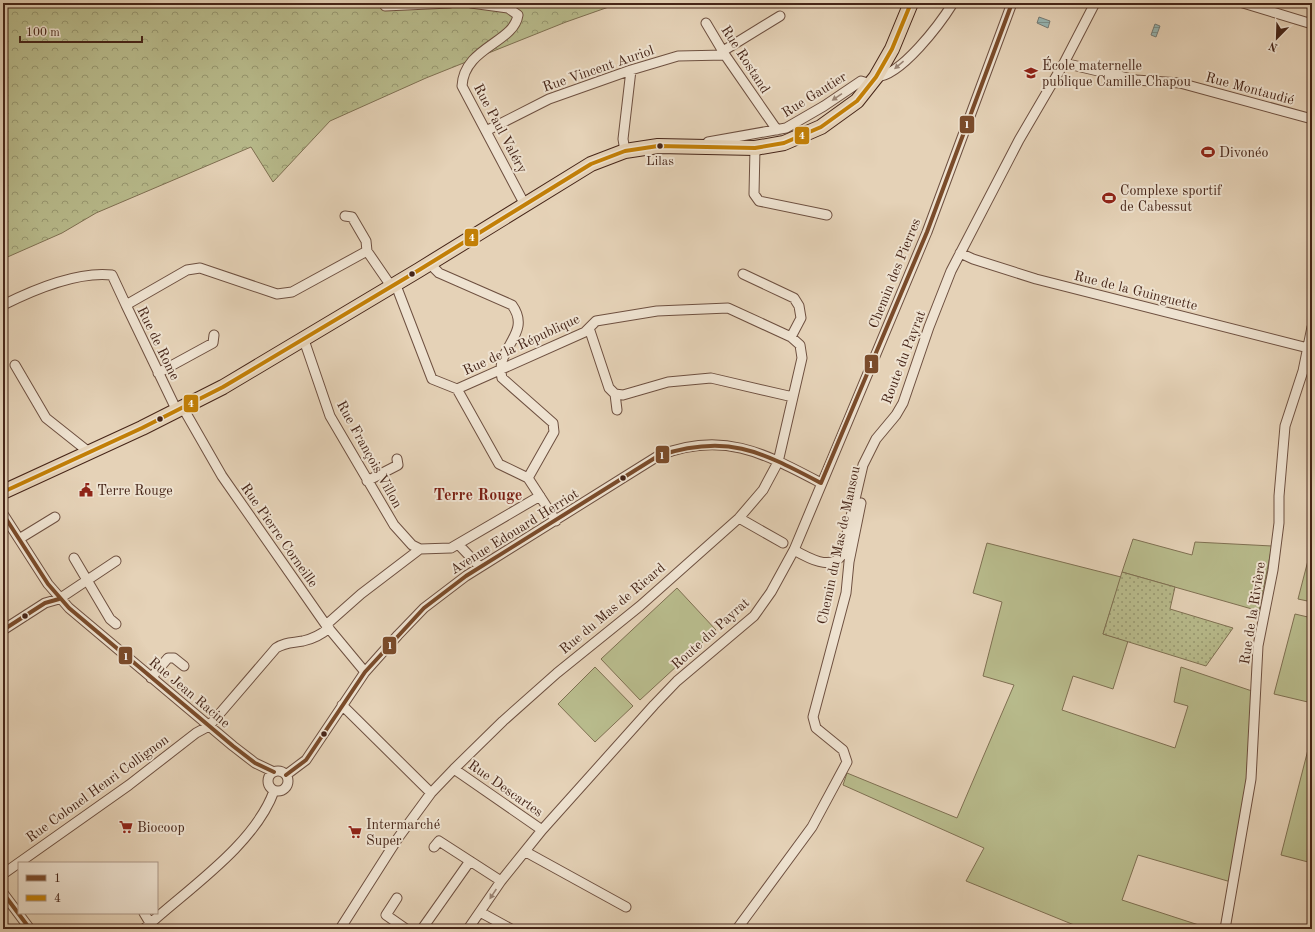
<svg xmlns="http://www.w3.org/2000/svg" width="1315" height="932" viewBox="0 0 1315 932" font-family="'Old Standard TT',serif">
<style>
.grass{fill:#b8bb8c;stroke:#7f7052}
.forest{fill:url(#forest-crowns);stroke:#7f7052}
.garden{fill:url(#garden-dots);stroke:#7f7052}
.water{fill:url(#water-rules);stroke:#767c76}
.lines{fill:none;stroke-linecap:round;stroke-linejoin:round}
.street-casing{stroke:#6e5040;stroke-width:11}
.primary-casing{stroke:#462518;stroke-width:16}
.street{stroke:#eee2d0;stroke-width:9}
.primary{stroke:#e5d2b7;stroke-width:14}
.bus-1-casing{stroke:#eee2d0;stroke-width:7}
.bus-2-casing{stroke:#eee2d0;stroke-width:7}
.bus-1{stroke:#7a4b2a;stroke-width:4}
.bus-2{stroke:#c27f07;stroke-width:4}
.oneway{fill:#9a8474}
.bus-dot{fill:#462518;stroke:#eee2d0;stroke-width:1.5}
.labels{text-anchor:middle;stroke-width:4;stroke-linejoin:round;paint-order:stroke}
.bus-label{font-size:13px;fill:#462518;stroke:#eee2d0}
.street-label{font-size:14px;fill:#462518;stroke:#eee2d0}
.poi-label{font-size:14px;fill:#462518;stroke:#eee2d0;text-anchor:start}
.quarter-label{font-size:16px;font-weight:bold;fill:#7a1f14;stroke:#eee2d0}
.line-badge{stroke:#eee2d0;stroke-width:1.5}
.badge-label{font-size:11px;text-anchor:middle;font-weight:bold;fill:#fff}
</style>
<defs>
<pattern id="forest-crowns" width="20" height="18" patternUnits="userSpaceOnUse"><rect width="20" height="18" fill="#b8bb8c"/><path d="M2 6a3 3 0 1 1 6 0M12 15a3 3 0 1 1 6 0" fill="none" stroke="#979871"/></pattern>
<pattern id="garden-dots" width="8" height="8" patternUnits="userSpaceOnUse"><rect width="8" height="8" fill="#b8bb8c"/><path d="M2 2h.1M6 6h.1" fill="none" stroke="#979871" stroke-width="1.8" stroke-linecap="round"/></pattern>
<pattern id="water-rules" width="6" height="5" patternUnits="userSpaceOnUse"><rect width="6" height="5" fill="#96b6b4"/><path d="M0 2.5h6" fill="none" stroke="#7c9491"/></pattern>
</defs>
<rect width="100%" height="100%" fill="#e5d2b7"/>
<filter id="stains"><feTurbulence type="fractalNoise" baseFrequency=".005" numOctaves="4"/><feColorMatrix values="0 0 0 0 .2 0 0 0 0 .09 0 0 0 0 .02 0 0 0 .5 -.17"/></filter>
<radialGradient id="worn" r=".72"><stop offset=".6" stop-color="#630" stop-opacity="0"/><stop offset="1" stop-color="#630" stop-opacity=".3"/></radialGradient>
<path class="grass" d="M1133 539 1192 555 1195 542 1272 546 1259 611 1122 572Z
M987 543 1121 577 1103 634 1128 641 1113 689 1073 676 1062 710 1175 748 1188 706 1174 702 1181 667 1252 691 1246 785 1231 882 1138 855 1122 900 1211 929H1084L966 881 984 848 843 785 847 773 957 818 1014 685 983 676 1002 602 973 593Z
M1312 545V602L1298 599Z
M677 588 716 630 640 700 601 659Z
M1295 614 1312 618V703L1274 694Z
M595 667 633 706 595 742 558 704Z
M1311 738H1312V863L1281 855Z"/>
<path class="forest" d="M3 3H620L566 22 426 78 330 121 273 182 251 147 96 213 62 233 3 259Z"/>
<path class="garden" d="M1122 572 1175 587 1170 609 1233 628 1206 666 1103 634Z"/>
<path class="water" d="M1039 17 1050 21 1048 28 1037 23Z
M1155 24 1160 26 1156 37 1151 35Z"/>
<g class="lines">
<g class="street-casing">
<path id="street" d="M471 3 508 8 518 15C514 43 464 47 462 86L525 205
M1243 3 1312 24
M385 6 450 3
M706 23 725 55 777 130
M723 51 780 16
M1064 63 1136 80 1180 83 1312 119
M876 77C901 76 940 24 953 3
M486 131 549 99 631 70 678 56 725 55
M708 142 786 128 824 106 861 81 871 84
M755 148 754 194 759 201 827 215
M625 151 623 139 631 70
M345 216 352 217 366 241 367 251
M960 253 973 259 1036 279 1308 348
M430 264 439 273 512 305C533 334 494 348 502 378L553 423 554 432 528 478
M743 274 794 298 799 306 801 318 791 337
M3 305C33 290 78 271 112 275L126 305
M589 328 609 388 615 394 617 410
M304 340 330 416 394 525 412 545 420 549
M15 365 46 418 85 449 88 453
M158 373 213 343 214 335
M615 394 623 395 668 382 711 378 793 397
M183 408 222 476 326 625 365 672
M177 411 126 305 187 270 200 268 277 294 292 292 367 251 389 283 397 288 432 379 457 389 499 464 528 478 556 521
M367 481 398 465 397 459
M3 514 48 584 69 608 233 746 255 763 274 772
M739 518 783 543
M19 539 55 517
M458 544 480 567
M794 550C808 558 831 571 842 555L863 465 876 439 896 415 903 403 929 327 951 271 1019 140 1064 63 1095 3
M74 558 110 619 116 624
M326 625 361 594 420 549 451 548 540 496
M3 630 45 603 59 599 116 561
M151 678 168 658H174L184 666
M342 705 431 793
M454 769 542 830
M268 781a10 10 0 1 1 20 0a10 10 0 1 1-20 0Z
M286 775 306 760 365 672 398 635 424 608 466 576 658 456C722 430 764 453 821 483
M434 847 439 841 501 881
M526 852 626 907
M3 874 129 785 196 733 209 726 276 648C285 642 292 643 303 641 312 639 322 634 329 628
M3 893 30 929
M397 898 386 915 406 929
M480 912 511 929
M144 913 150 923
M144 929C186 890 254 846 274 791
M340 929 398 838 431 793 454 769 503 721 557 673 640 606 739 518 763 490 778 462 802 358 800 345 791 337 728 308 657 311 596 321 585 332 457 389
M422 929 470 861
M468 929 501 881 542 830 654 705 677 681 754 616 771 592 794 550 927 232 1012 3
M737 929 812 827 847 762 843 750 816 728 813 717 846 593 849 562 861 503
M1225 929 1251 779 1258 646 1273 570 1279 523V496L1285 426 1303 371 1312 327"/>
</g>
<g class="primary-casing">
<path id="primary" d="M3 492 142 428 223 387 419 270 591 164 625 151 658 146 755 148 784 143 821 127 857 101 876 77 892 49 911 3"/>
</g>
<use href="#street" class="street"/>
<use href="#primary" class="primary"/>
<g class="bus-1-casing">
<path id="bus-1" d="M821 483 927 232 1012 3
M3 514 48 584 69 608 233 746 255 763 274 772
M3 630 45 603 59 599
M286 775 306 760 365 672 424 608 466 576 658 456C727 433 760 451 821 483
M3 893 30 929"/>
</g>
<g class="bus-2-casing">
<path id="bus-2" d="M3 492 142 428 223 387 419 270 591 164 625 151 658 146 755 148 784 143 821 127 857 101 876 77 892 49 911 3"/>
</g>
<use href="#bus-1" class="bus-1"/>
<use href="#bus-2" class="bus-2"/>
</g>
<defs><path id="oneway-solid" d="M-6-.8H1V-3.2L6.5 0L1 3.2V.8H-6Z"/></defs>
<g class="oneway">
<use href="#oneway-solid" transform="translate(899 65) rotate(140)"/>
<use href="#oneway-solid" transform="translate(837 97) rotate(146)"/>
<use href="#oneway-solid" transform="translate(493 894) rotate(124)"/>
</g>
<defs>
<g id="school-bare" transform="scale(1.08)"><path d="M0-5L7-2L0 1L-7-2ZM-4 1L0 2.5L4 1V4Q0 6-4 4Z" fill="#8f2418" stroke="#eee2d0" stroke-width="2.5" paint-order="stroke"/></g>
<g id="stadium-bare" transform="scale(1.08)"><path d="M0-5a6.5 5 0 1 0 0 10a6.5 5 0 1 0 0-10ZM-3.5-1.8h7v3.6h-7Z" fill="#8f2418" stroke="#eee2d0" stroke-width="2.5" paint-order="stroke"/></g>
<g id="civic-bare" transform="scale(1.08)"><path d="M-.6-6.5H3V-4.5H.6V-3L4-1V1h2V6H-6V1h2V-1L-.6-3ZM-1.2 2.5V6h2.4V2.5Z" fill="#8f2418" stroke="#eee2d0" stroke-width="2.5" paint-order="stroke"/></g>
<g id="supermarket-bare" transform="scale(1.08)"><path d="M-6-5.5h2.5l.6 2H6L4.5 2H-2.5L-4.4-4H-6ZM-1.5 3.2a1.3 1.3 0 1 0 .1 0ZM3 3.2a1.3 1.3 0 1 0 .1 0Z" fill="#8f2418" stroke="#eee2d0" stroke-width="2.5" paint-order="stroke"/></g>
</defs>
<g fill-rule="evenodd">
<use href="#school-bare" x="1031" y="73"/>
<use href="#stadium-bare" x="1208" y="152"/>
<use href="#stadium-bare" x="1109" y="198"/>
<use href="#civic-bare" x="86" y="490"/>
<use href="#supermarket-bare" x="126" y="827"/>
<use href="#supermarket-bare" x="355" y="832"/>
</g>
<g class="bus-dot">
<circle cx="660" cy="146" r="3.5"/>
<circle cx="412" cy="274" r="3.5"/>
<circle cx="160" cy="419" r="3.5"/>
<circle cx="623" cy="478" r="3.5"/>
<circle cx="25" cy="616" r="3.5"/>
<circle cx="324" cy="734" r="3.5"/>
</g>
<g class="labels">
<g class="bus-label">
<text x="660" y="165">Lilas</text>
</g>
<g class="street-label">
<text transform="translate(746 59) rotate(57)" y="5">Rue Rostand</text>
<text transform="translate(598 68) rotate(-19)" y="5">Rue Vincent Auriol</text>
<text transform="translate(1250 88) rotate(15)" y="5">Rue Montaudié</text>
<text transform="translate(814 94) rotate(-32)" y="5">Rue Gautier</text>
<text transform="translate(501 128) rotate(62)" y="5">Rue Paul Valéry</text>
<text transform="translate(894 273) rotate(-68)" y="5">Chemin des Pierres</text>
<text transform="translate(1136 290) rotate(14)" y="5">Rue de la Guinguette</text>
<text transform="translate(159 343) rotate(64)" y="5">Rue de Rome</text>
<text transform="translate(521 344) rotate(-25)" y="5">Rue de la République</text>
<text transform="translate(903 357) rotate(-69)" y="5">Route du Payrat</text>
<text transform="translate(370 454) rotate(61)" y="5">Rue François Villon</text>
<text transform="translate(514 531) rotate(-32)" y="5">Avenue Edouard Herriot</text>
<text transform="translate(280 535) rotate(55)" y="5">Rue Pierre Corneille</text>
<text transform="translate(838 545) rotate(-78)" y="5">Chemin du Mas de Mansou</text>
<text transform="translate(612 608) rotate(-40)" y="5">Rue du Mas de Ricard</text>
<text transform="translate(1252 613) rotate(-81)" y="5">Rue de la Rivière</text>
<text transform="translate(710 633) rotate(-42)" y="5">Route du Payrat</text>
<text transform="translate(190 692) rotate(40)" y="5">Rue Jean Racine</text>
<text transform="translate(97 788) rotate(-36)" y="5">Rue Colonel Henri Collignon</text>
<text transform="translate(506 788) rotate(35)" y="5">Rue Descartes</text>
</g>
<g class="poi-label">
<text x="1042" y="70">École maternelle<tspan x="1042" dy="16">publique Camille Chapou</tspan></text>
<text x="1219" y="157">Divonéo</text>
<text x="1120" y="195">Complexe sportif<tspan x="1120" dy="16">de Cabessut</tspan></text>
<text x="97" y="495">Terre Rouge</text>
<text x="366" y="829">Intermarché<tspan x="366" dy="16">Super</tspan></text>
<text x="137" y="832">Biocoop</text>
</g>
<g class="quarter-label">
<text x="478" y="500">Terre Rouge</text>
</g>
</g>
<g class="line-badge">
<rect x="959" y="115" width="16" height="19" rx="4" fill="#7a4b2a"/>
<rect x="794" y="126" width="16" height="19" rx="4" fill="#c27f07"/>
<rect x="464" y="228" width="15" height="19" rx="4" fill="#c27f07"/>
<rect x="864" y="354" width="15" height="20" rx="4" fill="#7a4b2a"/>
<rect x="183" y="394" width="16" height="19" rx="4" fill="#c27f07"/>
<rect x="655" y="445" width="15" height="19" rx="4" fill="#7a4b2a"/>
<rect x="382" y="636" width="15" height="19" rx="4" fill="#7a4b2a"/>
<rect x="118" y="646" width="15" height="19" rx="4" fill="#7a4b2a"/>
</g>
<g class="badge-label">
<text x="967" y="128">1</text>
<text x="802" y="139">4</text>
<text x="472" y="241">4</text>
<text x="871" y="368">1</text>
<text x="191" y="407">4</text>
<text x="662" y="459">1</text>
<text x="390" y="649">1</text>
<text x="126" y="660">1</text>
</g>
<rect width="1315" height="932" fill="none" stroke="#e5d2b7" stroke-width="16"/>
<rect x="4" y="4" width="1307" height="924" fill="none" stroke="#462518" stroke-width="2"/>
<rect x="8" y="8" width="1299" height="916" fill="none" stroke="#462518"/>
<rect x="18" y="862" width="140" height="52" fill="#eee2d0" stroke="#ab9686"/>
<rect x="26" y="875" width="20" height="6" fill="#7a4b2a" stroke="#ab9686"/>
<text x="54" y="882" font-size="12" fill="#462518">1</text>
<rect x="26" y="895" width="20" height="6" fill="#c27f07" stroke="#ab9686"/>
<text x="54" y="902" font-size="12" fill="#462518">4</text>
<g transform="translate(1277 38) rotate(203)" stroke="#eee2d0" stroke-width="3" paint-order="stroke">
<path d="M0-3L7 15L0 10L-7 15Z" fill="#462518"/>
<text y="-6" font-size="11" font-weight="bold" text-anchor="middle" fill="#462518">N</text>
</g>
<path d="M20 36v6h122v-6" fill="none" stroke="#462518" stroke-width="2"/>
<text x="26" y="36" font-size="12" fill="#462518" stroke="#eee2d0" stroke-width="3" paint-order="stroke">100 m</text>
<rect width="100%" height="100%" filter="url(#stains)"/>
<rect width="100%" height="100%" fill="url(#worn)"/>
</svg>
